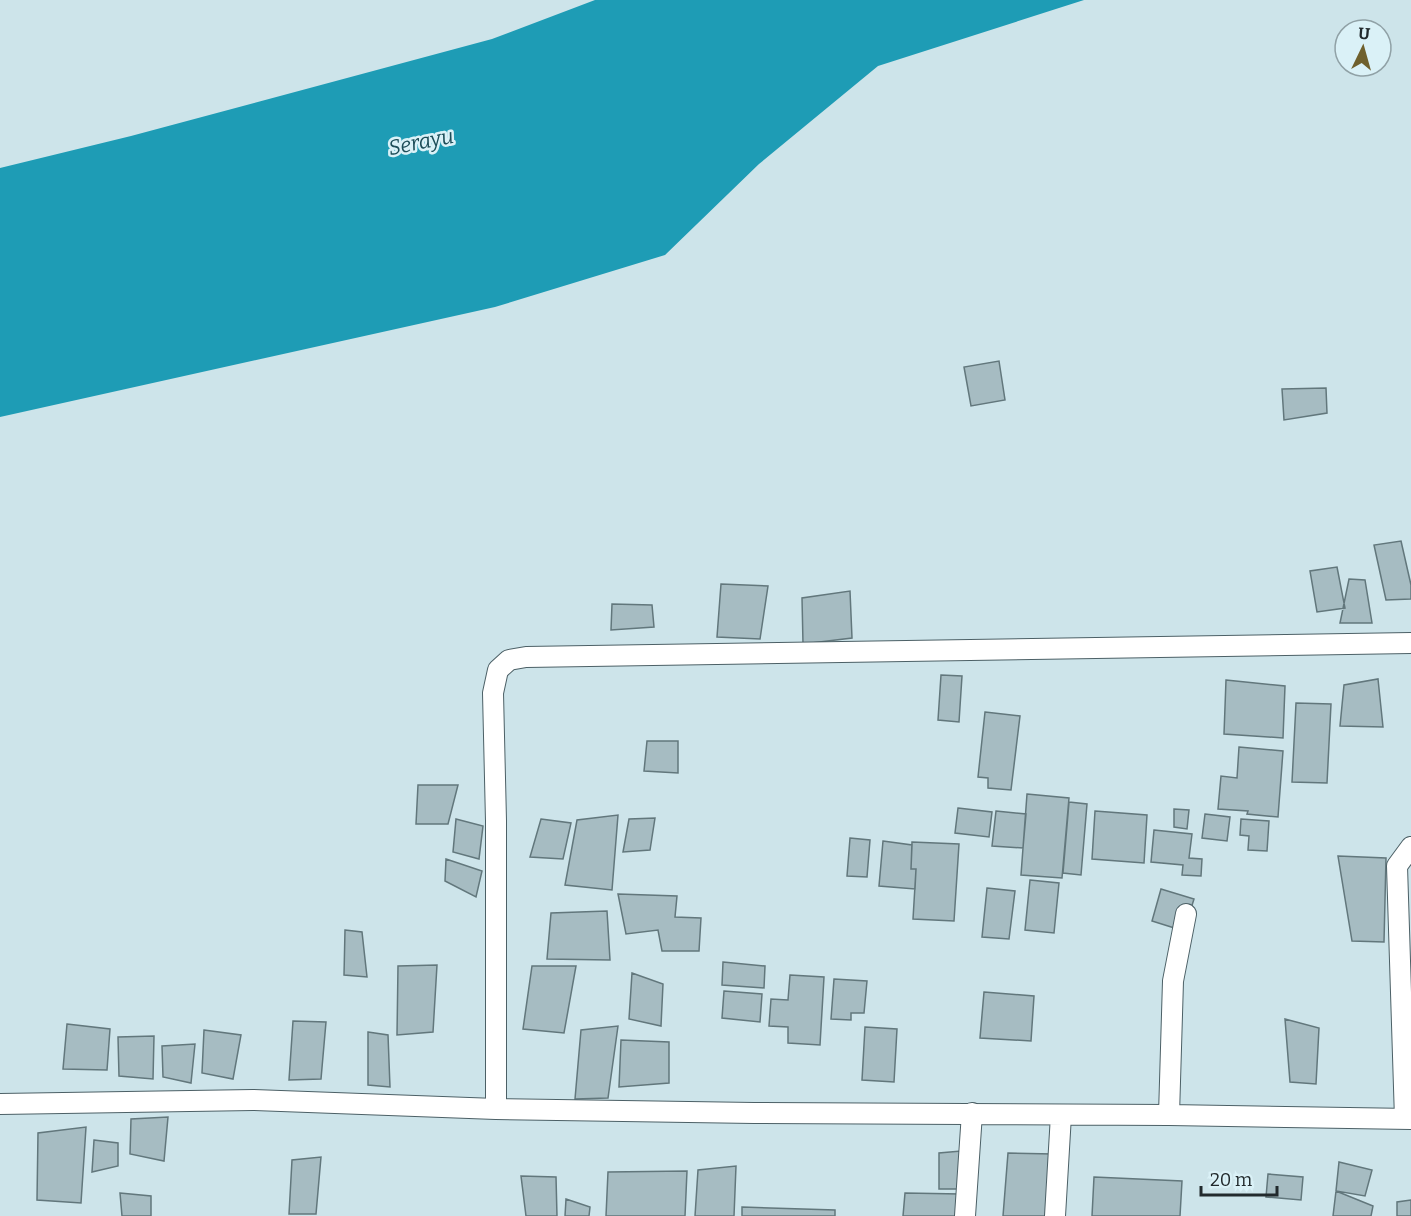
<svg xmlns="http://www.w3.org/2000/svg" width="1411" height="1216" viewBox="0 0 1411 1216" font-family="Bitter,serif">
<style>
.water{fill:#1e9cb5}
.building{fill:#a6bcc2;stroke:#62777c;stroke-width:1.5}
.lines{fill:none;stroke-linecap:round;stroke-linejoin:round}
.street-casing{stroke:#4c6066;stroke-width:22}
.street{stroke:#fff;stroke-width:20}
.labels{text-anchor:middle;stroke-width:5;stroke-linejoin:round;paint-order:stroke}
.water-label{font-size:21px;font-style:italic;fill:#1d4d58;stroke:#daf1f7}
</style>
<rect width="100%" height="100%" fill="#cde4ea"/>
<path class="water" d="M595 0H1084L878 66 759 164 665 255 495 307 0 417V168L131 136 492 39Z"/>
<path class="building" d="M999 361 1005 400 971 406 964 367Z
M1326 388 1327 413 1284 420 1282 389Z
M1401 541 1411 585V599L1386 600 1374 545Z
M1337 567 1345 608 1317 612 1310 571Z
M1349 579 1365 580 1372 623H1340Z
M721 584 768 586 760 639 717 637Z
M850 591 852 638 803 644 802 598Z
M612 604 652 605 654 627 611 630Z
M941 675 962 676 959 722 938 720Z
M1378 679 1383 727 1340 726 1344 685Z
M1226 680 1285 686 1283 738 1224 734Z
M1296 703 1331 704 1327 783 1292 782Z
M985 712 1020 716 1011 790 988 788V778L978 777Z
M647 741H678V773L644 771Z
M1239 747 1283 751 1278 817 1247 814 1248 811 1218 809 1221 776 1237 778Z
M418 785H458L448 824H416Z
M1027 794 1069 798 1062 878 1021 875Z
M1069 802 1087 804 1081 875 1063 873Z
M958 808 992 812 989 837 955 833Z
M1174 809 1189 810 1187 829 1174 827Z
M996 811 1026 814 1023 848 992 846Z
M1095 811 1147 815 1144 863 1092 859Z
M1205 814 1230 817 1227 841 1202 838Z
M618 815 612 890 565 885 577 820Z
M655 818 650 850 623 852 629 819Z
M456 819 483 826 479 859 453 852Z
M541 819 571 823 563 859 530 857Z
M1241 819 1269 821 1267 851 1248 850 1249 836 1240 835Z
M1154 830 1192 834 1189 858 1202 859 1201 876 1182 875 1183 865 1151 862Z
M850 838 870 840 867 877 847 876Z
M883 841 912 845 911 869H916L915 889 879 886Z
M912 842 959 844 954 921 913 919 916 869H911Z
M1338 856 1386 858 1384 942 1352 941Z
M446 859 482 871 476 897 445 881Z
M1030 880 1059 883 1054 933 1025 930Z
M987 888 1015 891 1009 939 982 937Z
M1161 889 1194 899 1184 931 1152 921Z
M618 894 677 896 675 917 701 918 699 951H662L658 930 626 934Z
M607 911 610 960 547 959 551 913Z
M345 930 362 932 367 977 344 975Z
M723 962 765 966 764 988 722 985Z
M437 965 433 1032 397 1035 398 966Z
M532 966H576L564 1033 523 1029Z
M632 973 663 984 661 1026 629 1019Z
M790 975 824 977 820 1045 788 1043V1027L769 1026 771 999 788 1000Z
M834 979 867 981 864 1013H851V1020L831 1019Z
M724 991 762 994 760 1022 722 1018Z
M984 992 1034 996 1031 1041 980 1038Z
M1285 1019 1319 1028 1316 1084 1290 1082Z
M293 1021 326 1022 321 1079 289 1080Z
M67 1024 110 1029 107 1070 63 1069Z
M618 1026 608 1098 575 1099 581 1030Z
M865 1027 897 1029 894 1082 862 1080Z
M204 1030 241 1035 233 1079 202 1073Z
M368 1032 388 1035 390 1087 368 1085Z
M154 1036 153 1079 119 1076 118 1037Z
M621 1040 669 1042V1083L619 1087Z
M195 1044 191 1083 163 1077 162 1046Z
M168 1117 164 1161 130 1154 131 1119Z
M86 1127 81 1203 37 1200 38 1133Z
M94 1140 118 1143V1166L92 1172Z
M961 1151 963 1189H939V1153Z
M1008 1153 1053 1154 1049 1216H1003Z
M321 1157 316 1214H289L292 1160Z
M1339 1162 1372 1170 1365 1196 1336 1191Z
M736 1166 734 1216H695L698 1170Z
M687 1171 685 1216H606L608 1172Z
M1268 1174 1303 1177 1301 1200 1266 1197Z
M521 1176 556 1177 557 1216H526Z
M1094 1177 1182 1181 1180 1216H1092Z
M1336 1191 1373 1206 1371 1216H1333Z
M120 1193 151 1196V1216H122Z
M905 1193 960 1194 959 1216H903Z
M566 1199 590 1207 589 1216H565Z
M1411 1200V1216H1397V1202Z
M742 1207 835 1210V1216H742Z"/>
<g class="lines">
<g class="street-casing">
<path id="street" d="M0 1104 253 1100 496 1109 754 1113 1169 1115 1411 1119
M496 1109V821L493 693 498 670 509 660 526 657 1411 643
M1169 1115 1173 981 1186 914
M1405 1119 1397 866 1411 847
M965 1216 972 1113
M1055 1216 1061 1115"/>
</g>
<use href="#street" class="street"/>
</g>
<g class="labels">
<g class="water-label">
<text transform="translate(421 142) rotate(-11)" y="7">Serayu</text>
</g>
</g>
<g transform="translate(1363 48) rotate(5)"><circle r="28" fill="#daf1f7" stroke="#90a1a6" stroke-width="1.5"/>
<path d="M0-4.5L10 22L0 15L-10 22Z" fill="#6f602d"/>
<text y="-9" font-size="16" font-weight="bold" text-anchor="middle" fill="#222a2d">U</text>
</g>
<path d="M1201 1186v9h76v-9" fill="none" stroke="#222a2d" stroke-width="3"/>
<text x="1210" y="1186" font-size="18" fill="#222a2d" stroke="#daf1f7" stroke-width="4.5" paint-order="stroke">20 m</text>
</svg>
